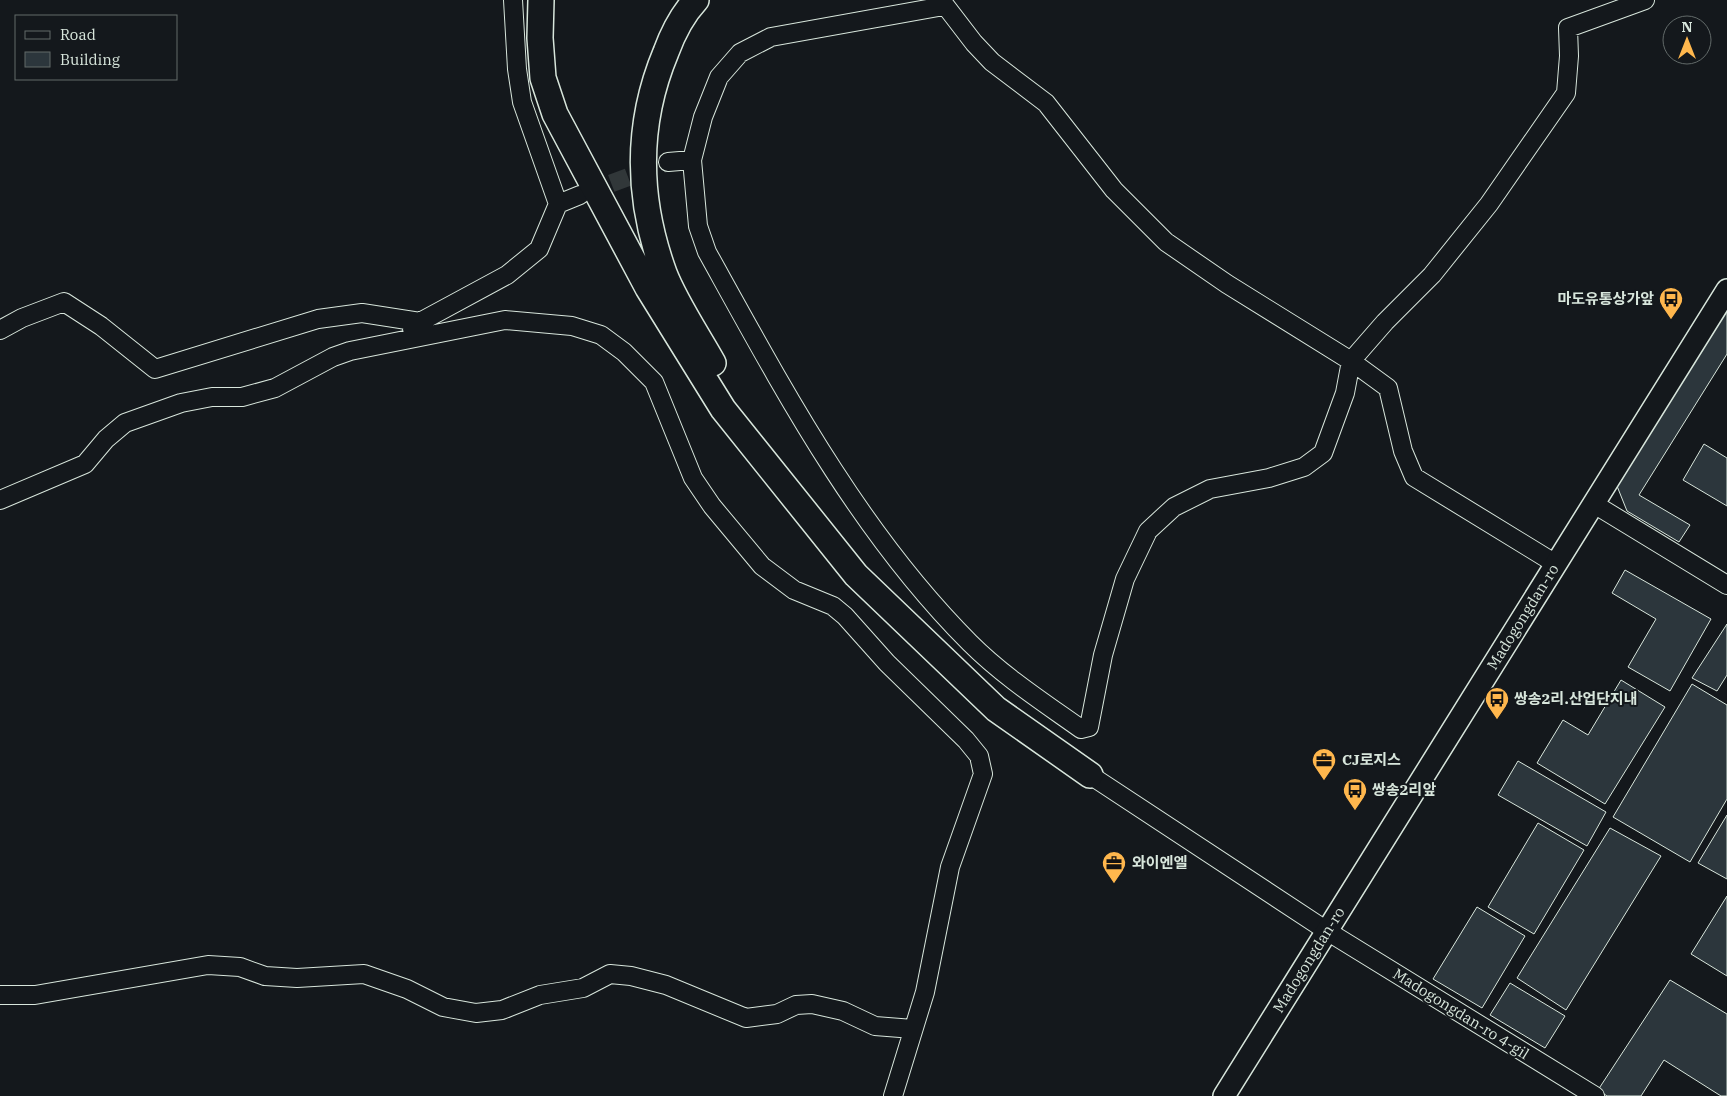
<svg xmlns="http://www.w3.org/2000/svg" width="1727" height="1096" viewBox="0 0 1727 1096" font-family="'IBM Plex Serif','Noto Sans KR',serif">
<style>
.building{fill:#2c363c;stroke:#d8e6dc}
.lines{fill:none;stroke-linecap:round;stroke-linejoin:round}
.minor-tunnel{stroke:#313739;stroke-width:18;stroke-dasharray:18 9;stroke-linecap:butt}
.minor-casing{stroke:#d8e6dc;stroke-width:20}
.major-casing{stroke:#d8e6dc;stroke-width:24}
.highway-casing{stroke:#d8e6dc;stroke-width:28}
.minor{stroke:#14181c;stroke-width:18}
.major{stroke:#14181c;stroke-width:21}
.highway{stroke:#14181c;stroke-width:25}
.labels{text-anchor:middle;stroke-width:4;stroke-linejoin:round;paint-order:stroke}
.poi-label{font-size:15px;font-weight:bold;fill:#d8e6dc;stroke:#14181c;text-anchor:start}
.street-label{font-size:15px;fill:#d8e6dc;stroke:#14181c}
</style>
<rect width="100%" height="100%" fill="#14181c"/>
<path class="building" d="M1727 304V354L1639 495 1690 525 1679 542 1627 511 1617 486Z
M1704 444 1727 458V506L1683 480Z
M1625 570 1711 619 1670 691 1628 667 1656 619 1612 593Z
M1727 624V675L1717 691 1692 678Z
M1621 680 1665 707 1605 804 1537 763 1563 720 1588 735Z
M1692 684 1727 705V799L1690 862 1613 817Z
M1518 761 1606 812 1587 846 1498 795Z
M1727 815V879L1698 863Z
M1538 823 1584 850 1534 934 1488 907Z
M1610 828 1661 856 1566 1010 1517 978Z
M1727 896V976L1691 954Z
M1477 907 1525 936 1482 1008 1433 979Z
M1670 980 1727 1014V1096H1721L1664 1060 1641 1096H1607L1598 1090Z
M1510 983 1565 1016 1545 1048 1490 1015Z"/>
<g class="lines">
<path class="minor-tunnel" d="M586 193 668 162"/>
<g class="minor-casing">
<path id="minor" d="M513 0 517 69 522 102 558 204
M941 0 974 43 992 62 1046 103 1114 190 1166 242 1227 284 1351 361 1388 388 1403 451 1414 477 1556 564
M944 6 771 37 740 53 719 77 703 117 692 160 698 226 707 252C783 389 858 531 970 643 1003 676 1043 702 1081 729L1089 727 1103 655 1125 579 1148 531 1174 507 1210 489 1269 478 1304 467 1323 453 1345 393 1351 361 1385 322 1432 275 1489 204 1566 93 1569 56 1568 28 1645 0
M668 162 692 160
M412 329 420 322 507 275 539 249 558 204 580 195
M0 330 22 318 64 302 101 326 155 369 318 319 362 313 420 322
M0 500 85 464 106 439 125 423 181 403 212 397H242L275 388 333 357 350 351 505 320 572 326 601 335 624 352 654 382 693 478 712 506 762 566 794 590 833 606 845 616 887 663 966 740 979 756 983 774 950 867 925 992 893 1096
M1594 504 1727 585
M1090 775 1327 931 1595 1096
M0 995H35L208 965 240 967 265 976 297 978 364 974 407 989 443 1007 476 1013 502 1010 540 995 583 988 610 974 631 976 666 985 746 1018 777 1014 796 1005 812 1004 843 1011 875 1026 913 1029"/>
</g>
<g class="major-casing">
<path id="major" d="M1224 1096 1727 290"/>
</g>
<g class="highway-casing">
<path id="highway" d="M541 0 540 38 543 78 555 114 648 288 723 409 856 575 996 709 1090 775
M696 0C682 15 673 33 666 52 635 126 637 199 664 273 675 302 698 336 713 363"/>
</g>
<use href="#minor" class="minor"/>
<use href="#major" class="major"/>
<use href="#highway" class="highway"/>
</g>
<defs>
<g id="bus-pin" transform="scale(1.25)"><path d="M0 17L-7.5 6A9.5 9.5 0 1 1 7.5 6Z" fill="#ffb74d" stroke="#14181c"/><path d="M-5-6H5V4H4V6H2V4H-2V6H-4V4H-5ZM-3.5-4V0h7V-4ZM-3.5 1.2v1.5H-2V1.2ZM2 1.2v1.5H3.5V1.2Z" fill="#111"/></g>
<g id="office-pin" transform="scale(1.25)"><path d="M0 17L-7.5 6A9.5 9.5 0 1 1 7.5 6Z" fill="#ffb74d" stroke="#14181c"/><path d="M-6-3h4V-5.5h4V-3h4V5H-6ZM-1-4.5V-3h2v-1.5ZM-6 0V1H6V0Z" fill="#111"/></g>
</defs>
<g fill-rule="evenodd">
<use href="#bus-pin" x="1671" y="299"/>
<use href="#bus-pin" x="1497" y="699"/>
<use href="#office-pin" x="1324" y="760"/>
<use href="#bus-pin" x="1355" y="790"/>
<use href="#office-pin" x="1114" y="863"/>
</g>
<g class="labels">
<g class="poi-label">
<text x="1654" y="304" text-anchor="end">마도유통상가앞</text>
<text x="1514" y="704">쌍송2리.산업단지내</text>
<text x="1342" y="765">CJ로지스</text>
<text x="1372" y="795">쌍송2리앞</text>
<text x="1132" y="868">와이엔엘</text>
</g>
<g class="street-label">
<text transform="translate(1523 617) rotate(-58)" y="5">Madogongdan-ro</text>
<text transform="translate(1309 960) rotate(-58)" y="5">Madogongdan-ro</text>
<text transform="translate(1461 1014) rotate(32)" y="5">Madogongdan-ro 4-gil</text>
</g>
</g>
<rect x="15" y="15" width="162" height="65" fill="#14181c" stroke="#626a69"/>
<rect x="25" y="31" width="25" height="8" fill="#14181c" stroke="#626a69"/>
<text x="60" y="40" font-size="15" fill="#d8e6dc">Road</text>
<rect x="25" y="52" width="25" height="15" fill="#2c363c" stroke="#626a69"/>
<text x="60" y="65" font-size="15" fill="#d8e6dc">Building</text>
<g transform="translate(1687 40)"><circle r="24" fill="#14181c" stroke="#626a69"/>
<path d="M0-4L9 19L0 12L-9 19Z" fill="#ffb74d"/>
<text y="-8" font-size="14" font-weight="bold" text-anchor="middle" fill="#d8e6dc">N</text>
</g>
</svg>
